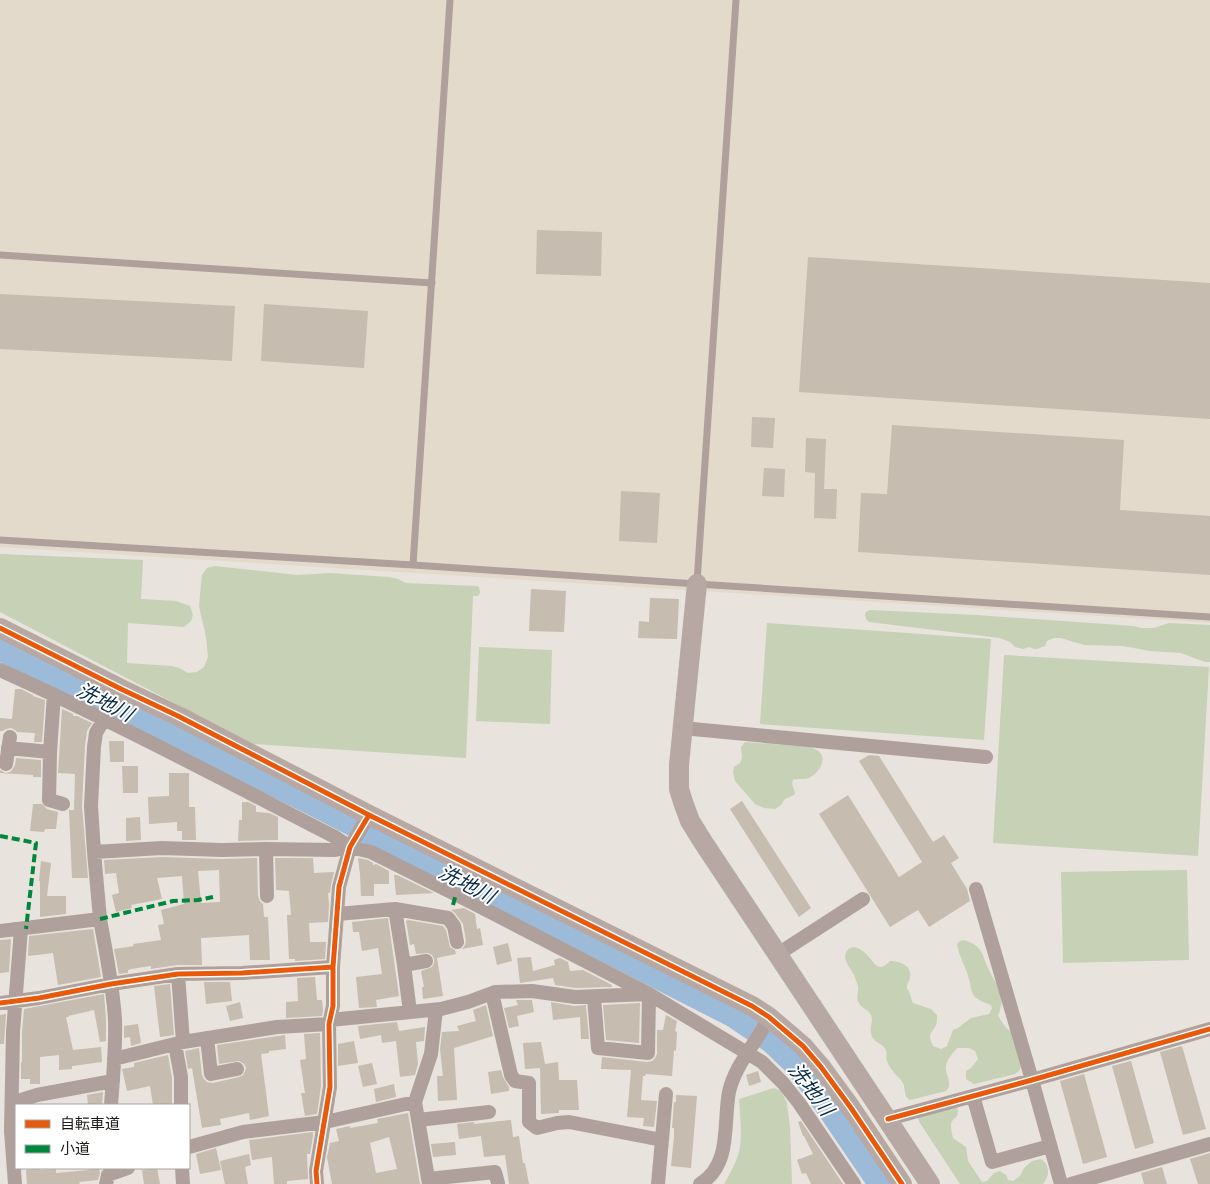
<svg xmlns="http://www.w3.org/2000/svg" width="1210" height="1184" viewBox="0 0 1210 1184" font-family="'Alegreya Sans','Noto Sans JP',sans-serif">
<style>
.industrial{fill:#e3dacc}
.green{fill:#c6d1b6}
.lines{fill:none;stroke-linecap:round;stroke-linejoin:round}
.river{stroke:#9cbbd9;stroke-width:22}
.building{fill:#c6bcaf;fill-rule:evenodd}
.lane{stroke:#b0a09b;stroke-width:7}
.street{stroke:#b0a09b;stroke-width:14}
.secondary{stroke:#b7a8a3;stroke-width:20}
.quiet{stroke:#00873e;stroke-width:4;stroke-dasharray:8 4;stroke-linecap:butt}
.cycleway-casing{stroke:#fff;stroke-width:8}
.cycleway{stroke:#e8590c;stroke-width:5}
.labels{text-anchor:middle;stroke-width:4;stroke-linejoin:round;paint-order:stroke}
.water-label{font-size:20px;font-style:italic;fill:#092c4a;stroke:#fff}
</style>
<rect width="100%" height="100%" fill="#e8e3dc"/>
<path class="industrial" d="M0 0H1210V623L0 547Z"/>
<path class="green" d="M0 554 143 560 141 599 176 601 190 606 193 615 191 621 184 627 128 623 127 663 172 666 179 668 188 673 197 672 204 667 208 657 206 637 199 606 201 584 202 575 207 568 215 566 297 575 330 573 389 577 398 579 406 583 476 586 479 587 480 593 478 596H473L466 758 253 744 0 612Z
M870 610 976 615 1134 626 1141 628H1154L1169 623 1210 625V662H1205L1181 653 1150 651 1123 646 1085 645 1074 642 1061 638H1054L1047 641 1045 646 1040 648 1035 649 1029 647 1023 649 1015 647 1010 642 1000 638 869 622C865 618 864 616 866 612Z
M767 623 991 639 984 740 760 724Z
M479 647 552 650 550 724 476 721Z
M1004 655 1209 667 1198 856 993 843Z
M745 742 810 747C814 748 818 750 821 754 826 763 817 774 809 778 804 780 798 778 793 780L792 784 795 793 794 795 785 799 781 805 775 809 764 808 755 804 735 781 733 772 734 767 740 763 742 758 741 747Z
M1187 870 1189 960 1063 963 1061 872Z
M964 940C985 947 981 955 990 972 992 977 995 981 998 985 1004 995 1002 1005 998 1016L1006 1028 1012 1032 1020 1062 1021 1067 1019 1071 1015 1074 974 1084 966 1079V1071L971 1068 978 1059 975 1051 969 1048H957C953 1053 948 1058 946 1065 944 1074 954 1083 946 1091L910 1100C903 1096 906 1090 903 1083 898 1075 890 1071 887 1061 886 1058 887 1054 886 1050 883 1043 873 1043 871 1034 869 1027 874 1021 871 1015 868 1009 860 1008 858 1001 856 997 859 991 858 986 857 983 855 978 854 975 851 968 841 959 847 951 853 943 862 950 867 955 875 963 878 974 890 961 899 961 912 965 910 977 910 981 906 984 907 988 907 990 909 991 909 992 911 996 911 999 913 1003L931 1009 937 1015C937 1019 937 1022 936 1025 931 1035 927 1033 933 1046L941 1049 947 1046 953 1030 958 1028 971 1018 989 1014 992 1008 991 1005C986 1003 980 1001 976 998 970 992 971 986 969 979 966 967 959 957 957 944L960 941Z
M774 1088 781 1091 787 1103 790 1127 792 1184H724C730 1173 738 1160 740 1147 742 1131 740 1115 739 1099Z
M957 1107 958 1111 957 1116C948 1123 951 1128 953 1138L966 1147 968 1161 982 1182 987 1181 994 1173 1000 1171 1006 1175 1008 1180 1013 1181 1020 1176 1024 1168 1032 1161 1041 1159C1050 1165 1050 1176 1043 1184H960L920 1123 918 1118Z"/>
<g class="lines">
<path class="river" d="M0 650 315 806 408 854 542 919 732 1016 772 1043 797 1067 828 1109 879 1184"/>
</g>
<path class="building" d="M537 230 602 232 601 276 536 274Z
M808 257 1210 283V419L799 392Z
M0 294 235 306 232 361 0 349Z
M264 304 368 311 364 368 261 361Z
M752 417 775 418 773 448 751 447Z
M892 425 1124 440 1120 510 1210 516V575L858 552 861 493 887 494Z
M806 438 826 439 824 489H837L836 519 814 518 815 473 805 472Z
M764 468 785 469 784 497 762 496Z
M621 491 660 493 657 543 619 541Z
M531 589 566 591 564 632 529 631Z
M650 598 679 599 677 639 638 638 639 621 649 622Z
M15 689H21L33 695V696L45 700 42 742H34L35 733 17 732 15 730 11 728 6 729 3 731H0V718L12 719Z
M62 709 73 714V716H77L92 723 87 731 85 746 82 806 88 878H72L69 810H74L75 774 58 773Z
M109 741H124V762H110Z
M869 755 879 756 933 842 944 835 959 858 951 863 967 889 970 901 929 927 918 910 890 927 819 814 848 795 899 877 922 862 859 761Z
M16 758 41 760V777H33V775L0 773V770L5 773 10 772 12 770 15 765Z
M122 766H138V793H123Z
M169 773H189V807H195L196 840H182V831H177V822L149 824 148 797 169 796Z
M742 801 811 908 799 917 730 809Z
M242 802H248L256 806V812L269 813 278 817V840L238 841 239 820H242Z
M33 804H42L47 809 58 812 56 829H45L44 832 30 831Z
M140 817 141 840 126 841V818Z
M162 857 222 859 257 858 258 896 260 901 263 904 264 917H268L270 960H250L249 935 201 938 202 965H177L151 969V966L131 969 128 970V973L119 974 114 949 134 946 133 944 161 940 158 925 164 924 161 910 184 904 182 876 157 878 162 899 131 905 132 908 116 912 112 895 119 893 116 873 105 874 104 860ZM219 870 220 902 201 903 198 871Z
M275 858H313L314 873 334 872 331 885 330 893H328L329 905 328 922 309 923 310 942H326L325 959 295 961V959H289L287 915H291L289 891 276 890Z
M358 858 368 860 373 863V865L376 864 389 871V884H374V896H361L360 874Z
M41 861 51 863 47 896H66V914L40 917V881H39Z
M394 875H397L434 893 396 895Z
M464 908 475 914 477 929 480 928 483 945 462 949 465 945 466 941 463 924 455 913 451 910Z
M388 918 399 996 376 1000 377 1007 359 1008 356 977 382 974 378 948 362 951 359 932H353L352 922Z
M408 920 443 926 446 930 450 947 455 950 456 954 437 958 443 996 423 999 422 987H424L421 971 432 967 434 963V959L432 955 428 953 416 954 414 944 410 945 406 921Z
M93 929 101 977 58 985 53 953 28 956 29 936Z
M11 939 9 972 0 973V940Z
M508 943 512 961 497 965 493 947Z
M531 957 533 971 555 965 554 960 560 958 568 962 570 971 583 970 612 985V987L575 988 555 985 553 978 520 983 517 958Z
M315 977 317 1000H322L323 1010 322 1016 286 1018V1002L298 1001 297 978Z
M204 982H230L232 1001 206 1004Z
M170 984 174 1035 160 1037 154 986Z
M104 994 106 1020V1041L100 1042 94 1010 68 1016 69 1017H66L73 1050 101 1047 102 1062 72 1066V1069L59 1070V1055L40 1057V1084H30V1079H21V1062H22V1032L24 1009Z
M516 1000H532L534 1012 517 1016 519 1026 509 1028 504 1008 518 1005Z
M240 1002 243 1018 230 1021 226 1006Z
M551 1002 574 1006 586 1005 589 1039H581L580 1017 553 1020Z
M640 1003 639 1043 606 1040 603 1005Z
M486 1005 493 1036 454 1048 457 1100 438 1101 437 1076H443L440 1049 442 1032 459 1031 457 1026 476 1021 473 1010Z
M6 1014 4 1044H0V1015Z
M666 1015 677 1021 675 1031 677 1032 676 1051 674 1050 672 1076 646 1074 645 1076H643L641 1100 657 1101 654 1127 643 1126 644 1118 627 1117 631 1070 601 1069 602 1057 647 1062 652 1061 655 1058 657 1054V1030H663Z
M397 1022 399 1031 425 1027 424 1041 416 1042 418 1064 415 1075 400 1077 396 1041 382 1043 381 1035 360 1039 358 1026Z
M138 1024 141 1043 131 1046 130 1037 124 1038V1026Z
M320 1033 321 1086 317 1114 305 1116 301 1093H305L300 1060 306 1059 304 1034Z
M285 1035 286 1049 269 1051V1053L261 1054 269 1116 250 1120 249 1113 220 1119 221 1125 202 1128 192 1068 188 1069 185 1051 199 1048 202 1075 204 1079 207 1082 213 1083 239 1077 243 1075 245 1071 246 1068 244 1064 239 1061 219 1064 217 1045Z
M354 1041 358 1063 338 1066V1044Z
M541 1042 545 1064 558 1062 559 1080H577L579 1110H559V1113L541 1114 540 1068 525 1069 523 1043Z
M1182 1046 1206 1129 1183 1135 1160 1052Z
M168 1055 172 1078V1105H153L150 1086 127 1091 122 1069 134 1067V1063Z
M1131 1061 1154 1143 1135 1149 1112 1066Z
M372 1063 377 1084 363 1087 358 1066Z
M501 1070 503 1077 509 1087V1091L491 1094 488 1072Z
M758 1071 761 1082 749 1086 746 1075Z
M1084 1074 1107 1157 1083 1164 1060 1081Z
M394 1084 396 1097 376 1102 374 1089Z
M103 1092 102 1105H88L87 1095Z
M676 1095 697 1096 691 1168 671 1166 674 1137V1128H672L674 1102H676Z
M408 1113 420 1184H332L327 1157 330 1143 339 1141 336 1129 350 1126V1128L378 1123 377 1119ZM389 1137 397 1169 376 1173 370 1143Z
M511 1120 513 1137 519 1136 523 1163H525L529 1184H509L505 1155 484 1157 481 1136 459 1139 457 1124 474 1122V1124Z
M801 1121 843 1184H811L806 1173 802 1174 797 1160 813 1154 804 1136H803L798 1122Z
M313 1132V1136L310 1154H307L308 1179 287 1181V1184H274L272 1157 252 1160 249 1140Z
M455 1142 456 1155 433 1157 431 1144Z
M216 1148 221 1170 200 1174 196 1154Z
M1210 1153V1184H1198L1190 1159Z
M249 1154 251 1165 245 1167 248 1184H225L220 1161Z
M1162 1167 1167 1184H1144L1141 1173Z
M40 1168V1170L56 1169V1173L89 1170 88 1168H99L100 1173 98 1180 79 1182 80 1184H27L26 1170Z
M157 1168 160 1184H144L142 1170Z"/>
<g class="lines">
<path class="lane" d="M0 255 432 283
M0 540 413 565 697 584 1210 617
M413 565 450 0
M697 582 736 0"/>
<path class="street" d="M0 670C113 721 224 780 335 837L350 847 371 852 471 902 649 994 762 1062 783 1083 799 1103 854 1184
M54 694 50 752 49 800 63 804
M682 728 986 757
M8 748 50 752
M6 764 10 737
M266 849 267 896
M94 852 91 806 94 747 96 733 121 689
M976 889 1032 1080 1061 1184
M395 909 404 965 410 1012
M337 914 395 909 448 918 454 926 457 942
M100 919C106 953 113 986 115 1020 116 1048 113 1077 111 1105
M0 931 100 919 94 852 162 848 222 850 266 849 335 850 350 847
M778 954 863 899
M404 965 426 961
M178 974 183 1042
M492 993 511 1075 515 1081 529 1083V1122L537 1128 557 1123 569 1122 662 1140
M0 1003 39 998 111 984 178 974 242 973 333 967
M330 1020 441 1009 468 1002 495 992 532 991 575 997 649 994 648 1053 598 1048 594 997
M207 1038 211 1074 237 1069
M175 1044 181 1077V1105
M114 1059 183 1042 277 1027 329 1024
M973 1096 992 1162 1050 1146
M12 1103 37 1095 113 1081
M888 1119 1032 1080 1210 1029
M418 1120 489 1112
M189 1147 243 1132 325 1122 415 1102
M182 1168 183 1184
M428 1179 495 1172 498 1183
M15 1184 11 1131 13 1032 21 929
M106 1184 108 1175 128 1168
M317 1184 316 1171 330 1087 329 1024 333 1006V967L339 887 350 847 369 815
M429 1184 415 1102 431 1054 436 1010
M658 1184 666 1094
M700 1184C732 1165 723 1123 729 1092 735 1064 757 1043 769 1017
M1071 1184 1210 1144"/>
<path class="secondary" d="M697 584 679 765V789L683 802 690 821 703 842 930 1184
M0 628 121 689 178 716 369 815 752 1006 769 1017 803 1046 821 1067 851 1108 902 1184"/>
<path class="quiet" d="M0 836 36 843 26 929
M453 905 456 894
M100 919 173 901 198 900 213 897"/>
<g class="cycleway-casing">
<path id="cycleway" d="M0 628 121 689 178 716 369 815 752 1006 769 1017 803 1046 821 1067 851 1108 902 1184
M0 1003 39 998 111 984 178 974 242 973 333 967
M888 1119 1032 1080 1210 1029
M317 1184 316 1171 330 1087 329 1024 333 1006V967L339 887 350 847 369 815"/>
</g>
<use href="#cycleway" class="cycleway"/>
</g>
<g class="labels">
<g class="water-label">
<text transform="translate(105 702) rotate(27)" y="7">洗地川</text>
<text transform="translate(467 884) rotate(27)" y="7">洗地川</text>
<text transform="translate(811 1089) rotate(53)" y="7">洗地川</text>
</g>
</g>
<rect x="15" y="1104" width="175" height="65" fill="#ffffff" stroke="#a5a4a3"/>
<rect x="25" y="1120" width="25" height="8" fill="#e8590c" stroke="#a5a4a3"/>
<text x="60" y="1129" font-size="15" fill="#1f1c18">自転車道</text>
<rect x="25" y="1145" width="25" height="8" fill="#00873e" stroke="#a5a4a3"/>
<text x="60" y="1154" font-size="15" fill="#1f1c18">小道</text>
</svg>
